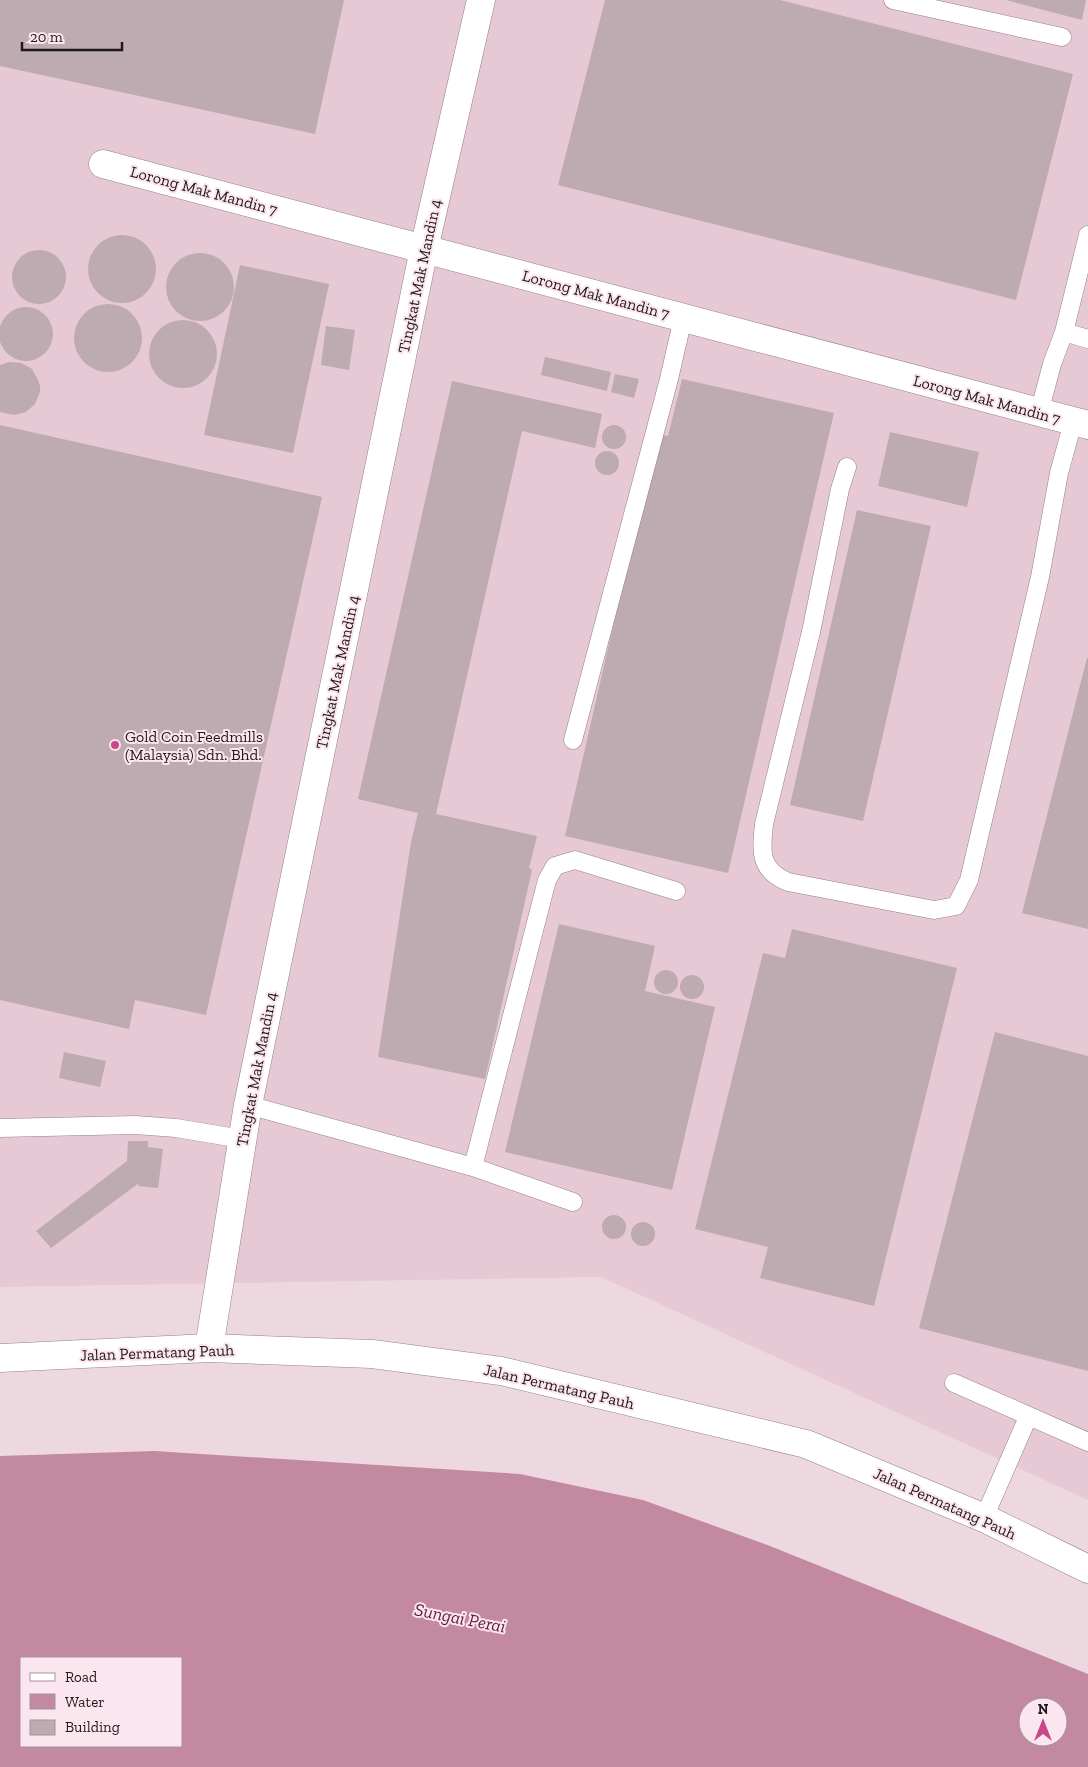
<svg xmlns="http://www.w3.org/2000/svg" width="1088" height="1767" viewBox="0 0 1088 1767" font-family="'Zilla Slab',serif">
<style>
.built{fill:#e6c9d4}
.water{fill:#c289a1;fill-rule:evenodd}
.building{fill:#beaab1}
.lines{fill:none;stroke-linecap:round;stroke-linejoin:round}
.lane-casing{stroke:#948188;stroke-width:19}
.street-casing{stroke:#948188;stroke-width:29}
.primary-casing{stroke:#948188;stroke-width:29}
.lane{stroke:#fff;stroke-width:18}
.street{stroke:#fff;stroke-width:28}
.primary{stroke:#fff;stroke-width:28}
.poi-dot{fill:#cb478a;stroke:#fbe5ee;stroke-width:2}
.labels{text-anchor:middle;stroke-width:4;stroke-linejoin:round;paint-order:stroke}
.street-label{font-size:16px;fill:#20191c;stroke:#fbe5ee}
.poi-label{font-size:16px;fill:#20191c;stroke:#fbe5ee;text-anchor:start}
.water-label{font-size:18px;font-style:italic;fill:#5d1a3c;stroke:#fbe5ee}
</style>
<rect width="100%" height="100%" fill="#eed8e0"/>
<path class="built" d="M0 0H1088V1500L601 1277 0 1287Z"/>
<path class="water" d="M154 1451 520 1474 643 1500 770 1546 1088 1674V1767H0V1456ZM21 1658H181V1746H21ZM1028 1707H1058V1737H1028Z"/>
<path class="building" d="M0 0H344L315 134 0 66Z
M605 0H780L1073 74 1016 300 558 185Z
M1006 0H1086L1082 20Z
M88 269a34 34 0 1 1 68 0a34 34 0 1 1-68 0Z
M12 277a27 27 0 1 1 54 0a27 27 0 1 1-54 0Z
M166 287a34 34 0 1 1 68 0a34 34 0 1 1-68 0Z
M240 265 329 284 293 453 204 435Z
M74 338a34 34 0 1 1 68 0a34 34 0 1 1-68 0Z
M-1 334a27 27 0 1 1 54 0a27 27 0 1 1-54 0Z
M149 354a34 34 0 1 1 68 0a34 34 0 1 1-68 0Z
M326 326 355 330 349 370 321 365Z
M545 357 611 372 607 391 541 375Z
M9 362 21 363 32 369 38 380 40 386V392L35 404 26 412 14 415 0 412V365Z
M615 374 639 379 634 398 611 392Z
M682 379 834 413 728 873 565 836 657 434 668 436Z
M452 381 602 414 595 448 522 431 436 814 537 836 529 868 532 870 485 1079 378 1057 411 842 418 813 358 799Z
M0 425 322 497 206 1015 135 1000 129 1029 0 1000Z
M602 437a12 12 0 1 1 24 0a12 12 0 1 1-24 0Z
M890 432 979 452 967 507 878 486Z
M595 463a12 12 0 1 1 24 0a12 12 0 1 1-24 0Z
M857 510 931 526 863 821 790 805Z
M1087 658H1088V929L1022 913Z
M559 924 655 946 645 991 715 1007 672 1190 505 1152Z
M792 929 957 968 874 1306 760 1278 768 1247 695 1229 763 953 785 958Z
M654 982a12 12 0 1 1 24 0a12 12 0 1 1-24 0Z
M680 987a12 12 0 1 1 24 0a12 12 0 1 1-24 0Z
M995 1032 1088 1056V1371L919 1328Z
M64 1052 106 1061 100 1087 59 1078Z
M128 1141H148V1147L163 1149 158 1188 138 1186 139 1183 51 1248 36 1231 127 1161Z
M602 1227a12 12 0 1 1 24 0a12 12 0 1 1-24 0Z
M631 1234a12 12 0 1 1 24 0a12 12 0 1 1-24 0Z"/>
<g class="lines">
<g class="lane-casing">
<path id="lane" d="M893 0 1062 37
M1064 332 1088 339
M1039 413 1052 364 1064 332 1088 235
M847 467 840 489 811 632 764 824C761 851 759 870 788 882L934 910 956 906 969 880 1040 577 1059 473 1073 422
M573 740 669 379 683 318
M248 1105 473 1167 573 1202
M0 1128 135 1125 176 1128 242 1139
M473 1167 547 880 555 866 575 860 676 891
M954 1383 1088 1442
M984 1518 1028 1417"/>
</g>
<g class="street-casing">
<path id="street" d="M103 164 1088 425
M209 1348 248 1105 424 249 481 0"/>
</g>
<g class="primary-casing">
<path id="primary" d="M0 1358 209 1348 372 1354 501 1371 806 1444 984 1518 1088 1569"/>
</g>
<use href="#lane" class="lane"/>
<use href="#street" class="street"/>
<use href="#primary" class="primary"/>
</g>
<circle class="poi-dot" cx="115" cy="745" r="5"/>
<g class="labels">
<g class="street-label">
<text transform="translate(204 190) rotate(15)" y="6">Lorong Mak Mandin 7</text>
<text transform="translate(419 276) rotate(-78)" y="6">Tingkat Mak Mandin 4</text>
<text transform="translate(596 294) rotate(15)" y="6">Lorong Mak Mandin 7</text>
<text transform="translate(987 399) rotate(15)" y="6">Lorong Mak Mandin 7</text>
<text transform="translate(337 672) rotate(-78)" y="6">Tingkat Mak Mandin 4</text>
<text transform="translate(256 1069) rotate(-79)" y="6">Tingkat Mak Mandin 4</text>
<text transform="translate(157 1352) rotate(-2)" y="6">Jalan Permatang Pauh</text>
<text transform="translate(559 1386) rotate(13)" y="6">Jalan Permatang Pauh</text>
<text transform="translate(945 1503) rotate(24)" y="6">Jalan Permatang Pauh</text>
</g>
<g class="poi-label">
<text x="125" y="742">Gold Coin Feedmills<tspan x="125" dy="18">(Malaysia) Sdn. Bhd.</tspan></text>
</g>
<g class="water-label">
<text transform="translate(460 1618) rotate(11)" y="6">Sungai Perai</text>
</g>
</g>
<rect x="20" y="1657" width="162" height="90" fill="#fbe5ee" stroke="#a3939a"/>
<rect x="30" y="1673" width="25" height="8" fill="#ffffff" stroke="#a3939a"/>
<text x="65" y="1682" font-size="15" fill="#20191c">Road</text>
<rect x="30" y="1694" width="25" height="15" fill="#c289a1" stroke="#a3939a"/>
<text x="65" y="1707" font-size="15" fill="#20191c">Water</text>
<rect x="30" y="1720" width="25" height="15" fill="#beaab1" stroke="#a3939a"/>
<text x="65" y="1732" font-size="15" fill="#20191c">Building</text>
<g transform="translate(1043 1722)"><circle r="24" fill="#fbe5ee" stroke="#a3939a"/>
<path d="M0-4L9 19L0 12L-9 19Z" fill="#cb478a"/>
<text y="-8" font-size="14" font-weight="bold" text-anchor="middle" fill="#20191c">N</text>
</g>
<path d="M22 42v8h100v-8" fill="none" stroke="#20191c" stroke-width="2.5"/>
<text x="30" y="42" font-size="15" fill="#20191c" stroke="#fbe5ee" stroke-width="4" paint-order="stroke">20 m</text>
</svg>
